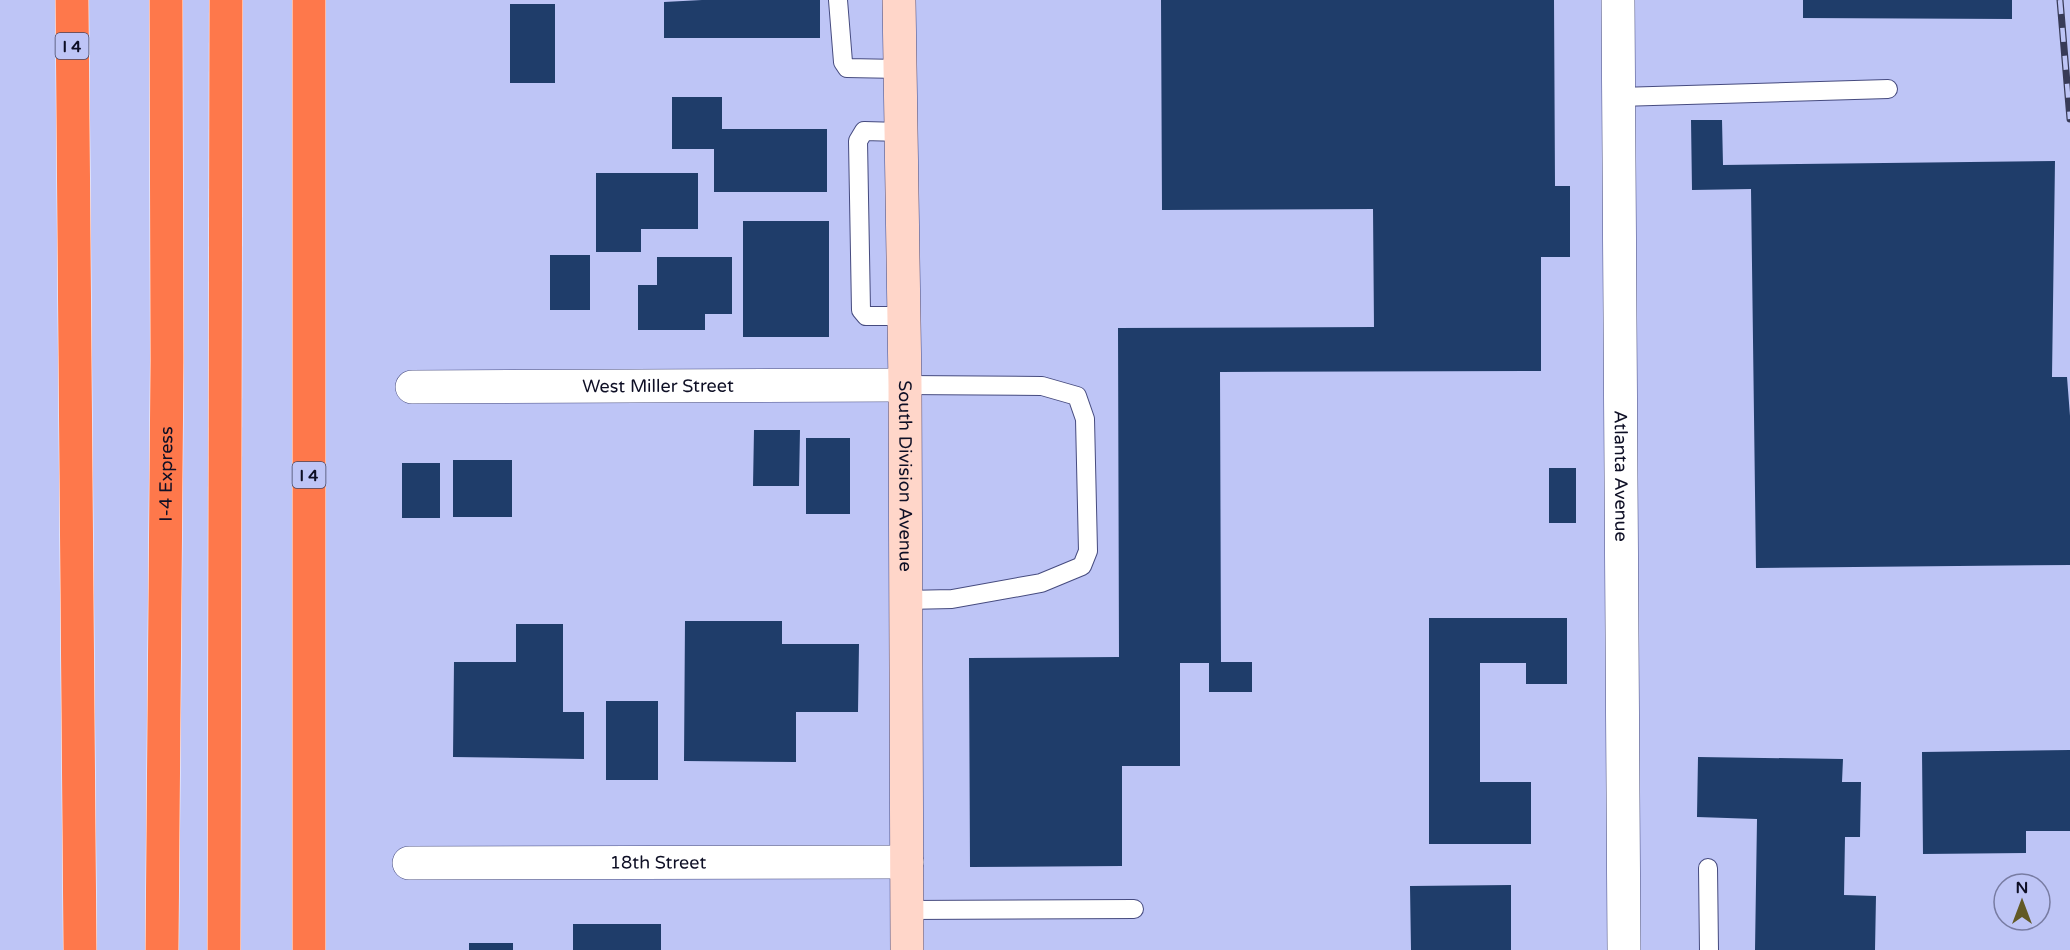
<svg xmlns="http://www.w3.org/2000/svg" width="2070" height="950" viewBox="0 0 2070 950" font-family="'Varela Round',sans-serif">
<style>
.building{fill:#1f3d6a}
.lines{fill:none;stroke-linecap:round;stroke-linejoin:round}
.lane-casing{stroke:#464b7f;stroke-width:20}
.street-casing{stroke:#464b7f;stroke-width:34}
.secondary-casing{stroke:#464b7f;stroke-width:34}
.highway-casing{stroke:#fff;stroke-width:34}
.lane{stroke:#fff;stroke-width:18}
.street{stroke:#fff;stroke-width:33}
.secondary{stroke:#ffd6c9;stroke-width:33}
.highway{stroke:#fe784b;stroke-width:33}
.rail-casing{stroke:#383b57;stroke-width:7}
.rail{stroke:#bec5f6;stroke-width:4.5;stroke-dasharray:14;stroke-linecap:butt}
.labels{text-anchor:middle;stroke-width:6;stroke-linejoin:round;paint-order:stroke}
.shield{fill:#bec5f6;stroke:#434664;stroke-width:1.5}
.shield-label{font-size:16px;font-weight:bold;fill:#0e0f25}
.street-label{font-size:18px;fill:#0e0f25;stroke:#bec5f6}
</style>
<rect width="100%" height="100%" fill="#bec5f6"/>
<path class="building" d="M702 0H820V38H664V2Z
M1161 0H1554L1555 186H1570V257H1541V371L1220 372 1221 662H1252V692H1209V663H1180V766H1122V866L970 867 969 658 1119 657 1118 328 1374 327 1373 209 1162 210Z
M1803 0H2012V19L1803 18Z
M510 4H555V83H510Z
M672 97H722V129H827V192H714V149H672Z
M1691 120H1722L1723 165 2055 161 2052 377H2067L2070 416V565L1756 568 1751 189 1692 190Z
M596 173H698V229H641V252H596Z
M743 221H829V337H743Z
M550 255H590V310H550Z
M657 257H732V314H705V330H638V285H657Z
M754 430H800L799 486H753Z
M806 438H850V514H806Z
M453 460H512V517H453Z
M402 463H440V518H402Z
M1549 468H1576V523H1549Z
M1429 618H1567V684H1526V663H1480V782H1531V844H1429Z
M685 621H782V644H859L858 712H796V762L684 761Z
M516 624H563V712H584V759L453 757 454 662H516Z
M606 701H658V780H606Z
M2070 750V831H2026V853L1923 854 1922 752Z
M1698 757 1843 759 1842 782H1861L1860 837H1845L1844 895 1876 896 1875 950H1755L1757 819 1697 817Z
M1511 885V950H1411L1410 886Z
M573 924H661V950H573Z
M469 943H513V950H469Z"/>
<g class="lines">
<g class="lane-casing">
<path id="lane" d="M838 0 843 62 847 68 900 69
M1619 97 1888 89
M901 132 864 131 858 141 861 310 866 316H904
M905 385 1042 386 1077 396 1085 419 1088 551 1082 566 1041 583 952 599 906 600
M1708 868 1709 950
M907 910 1134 909"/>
</g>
<g class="street-casing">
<g id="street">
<path id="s1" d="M1618 0 1624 950"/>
<path id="s2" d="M412 387 905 385"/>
<path id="s3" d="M409 863 907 862"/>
</g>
</g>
<g class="secondary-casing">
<g id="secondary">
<path id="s4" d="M899 0 905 385 907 950"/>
</g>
</g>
<g class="highway-casing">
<g id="highway">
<path d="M72 0 80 950"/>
<path d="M309 0V950"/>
<path id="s5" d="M162 950 167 361 166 0"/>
<path d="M224 950 226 0"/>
</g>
</g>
<use href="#lane" class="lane"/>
<use href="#street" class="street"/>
<use href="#secondary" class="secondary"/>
<use href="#highway" class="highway"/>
<g class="rail-casing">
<path id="rail" d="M2060 0 2070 119"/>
</g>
<use href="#rail" class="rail"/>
</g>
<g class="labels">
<g class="shield">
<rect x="55.5" y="33" width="33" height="26" rx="4.5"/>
<rect x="292.5" y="462" width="33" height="26" rx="4.5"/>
</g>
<g class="shield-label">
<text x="72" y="52">I 4</text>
<text x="309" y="481">I 4</text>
</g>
<g class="street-label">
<text dy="6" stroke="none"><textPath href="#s2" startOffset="246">West Miller Street</textPath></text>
<text dy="6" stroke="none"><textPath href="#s5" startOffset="476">I-4 Express</textPath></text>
<text dy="6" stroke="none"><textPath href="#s4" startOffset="476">South Division Avenue</textPath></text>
<text dy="6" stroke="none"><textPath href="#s1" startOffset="476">Atlanta Avenue</textPath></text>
<text dy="6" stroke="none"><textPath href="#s3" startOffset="249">18th Street</textPath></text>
</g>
</g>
<g transform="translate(2022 902)"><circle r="28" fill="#bec5f6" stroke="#787ca2" stroke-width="1.5"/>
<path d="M0-4.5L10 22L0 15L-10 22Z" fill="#625925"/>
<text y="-9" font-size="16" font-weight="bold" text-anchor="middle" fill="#0e0f25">N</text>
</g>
</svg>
